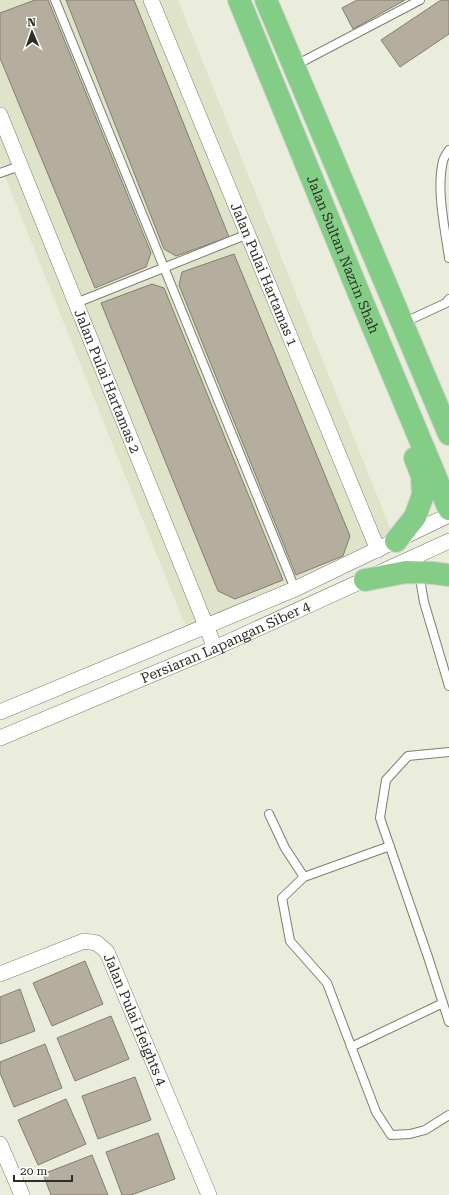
<svg xmlns="http://www.w3.org/2000/svg" width="449" height="1195" viewBox="0 0 449 1195" font-family="'Roboto Serif',serif">
<style>
.built{fill:#dfe3ca}
.building{fill:#b5ad9d;stroke:#857e6e}
.lines{fill:none;stroke-linecap:round;stroke-linejoin:round}
.lane-casing{stroke:#7d7f6f;stroke-width:10}
.street-casing{stroke:#7d7f6f;stroke-width:16}
.highway-casing{stroke:#d1d1cf;stroke-width:24}
.lane{stroke:#fff;stroke-width:8}
.street{stroke:#fff;stroke-width:15}
.highway{stroke:#84cd86;stroke-width:22}
.labels{text-anchor:middle;stroke-width:4;stroke-linejoin:round;paint-order:stroke}
.street-label{font-size:14px;fill:#2d2e27;stroke:#fff}
</style>
<rect width="100%" height="100%" fill="#eaeddb"/>
<path class="built" d="M0 0H178L395 540 187 630 0 164Z"/>
<path class="building" d="M35 0H48L151 253 146 267 95 288 0 58V13Z
M66 0H134L229 237 176 256 164 249Z
M357 0H405L353 29 342 8Z
M441 0H449V34L400 67 381 40Z
M234 254 350 536 343 556 296 575 179 285 182 272Z
M152 284 164 288 283 580 235 599 218 591 101 303Z
M85 961 103 1004 52 1026 33 983Z
M20 989 35 1031 0 1044V997Z
M111 1016 129 1059 75 1081 57 1038Z
M45 1044 62 1088 14 1107 0 1073V1062Z
M135 1077 151 1120 98 1139 82 1096Z
M66 1099 86 1144 38 1165 18 1120Z
M158 1133 175 1179 131 1195H122L106 1152Z
M92 1155 108 1195H51L43 1174Z"/>
<g class="lines">
<g class="lane-casing">
<path id="lane" d="M55 0 295 589
M294 66 420 0
M449 150C447 153 444 157 443 161 436 190 445 228 449 258
M0 173 20 166
M76 303 248 234
M403 323 446 303 449 299
M419 573 424 602 449 686
M449 752 408 756 386 780 380 818 428 957 449 1022
M269 814 285 848 304 877
M390 846 304 877 282 898 290 941 327 983 376 1112 391 1135 410 1134 425 1130 449 1115
M351 1047 443 1003"/>
</g>
<g class="street-casing">
<g id="street">
<path id="s1" d="M151 0 378 550"/>
<path id="s2" d="M0 115 215 648"/>
<path d="M0 712 295 589 449 515"/>
<path id="s3" d="M0 738 215 648 449 541"/>
<path id="s4" d="M0 974 84 941 97 943 107 952 209 1195"/>
<path d="M0 1144 22 1195"/>
</g>
</g>
<g class="highway-casing">
<g id="highway">
<path id="s5" d="M239 0 360 296 449 509"/>
<path d="M266 0 449 434"/>
<path d="M396 541 415 517 423 495 422 476 415 458"/>
<path d="M365 580 406 572 433 573 449 575"/>
</g>
</g>
<use href="#lane" class="lane"/>
<use href="#street" class="street"/>
<use href="#highway" class="highway"/>
</g>
<g class="labels">
<g class="street-label">
<text dy="5" stroke="none"><textPath href="#s5" startOffset="275">Jalan Sultan Nazrin Shah</textPath></text>
<text dy="5" stroke="none"><textPath href="#s1" startOffset="297">Jalan Pulai Hartamas 1</textPath></text>
<text dy="5" stroke="none"><textPath href="#s2" startOffset="287">Jalan Pulai Hartamas 2</textPath></text>
<text dy="5" stroke="none"><textPath href="#s3" startOffset="245">Persiaran Lapangan Siber 4</textPath></text>
<text dy="5" stroke="none"><textPath href="#s4" startOffset="190">Jalan Pulai Heights 4</textPath></text>
</g>
</g>
<g transform="translate(32 32) rotate(358)" stroke="#ffffff" stroke-width="3" paint-order="stroke">
<path d="M0-3L7 15L0 10L-7 15Z" fill="#2d2e27"/>
<text y="-6" font-size="11" font-weight="bold" text-anchor="middle" fill="#2d2e27">N</text>
</g>
<path d="M14 1175v6h58v-6" fill="none" stroke="#2d2e27" stroke-width="2"/>
<text x="20" y="1175" font-size="12" fill="#2d2e27" stroke="#ffffff" stroke-width="3" paint-order="stroke">20 m</text>
</svg>
